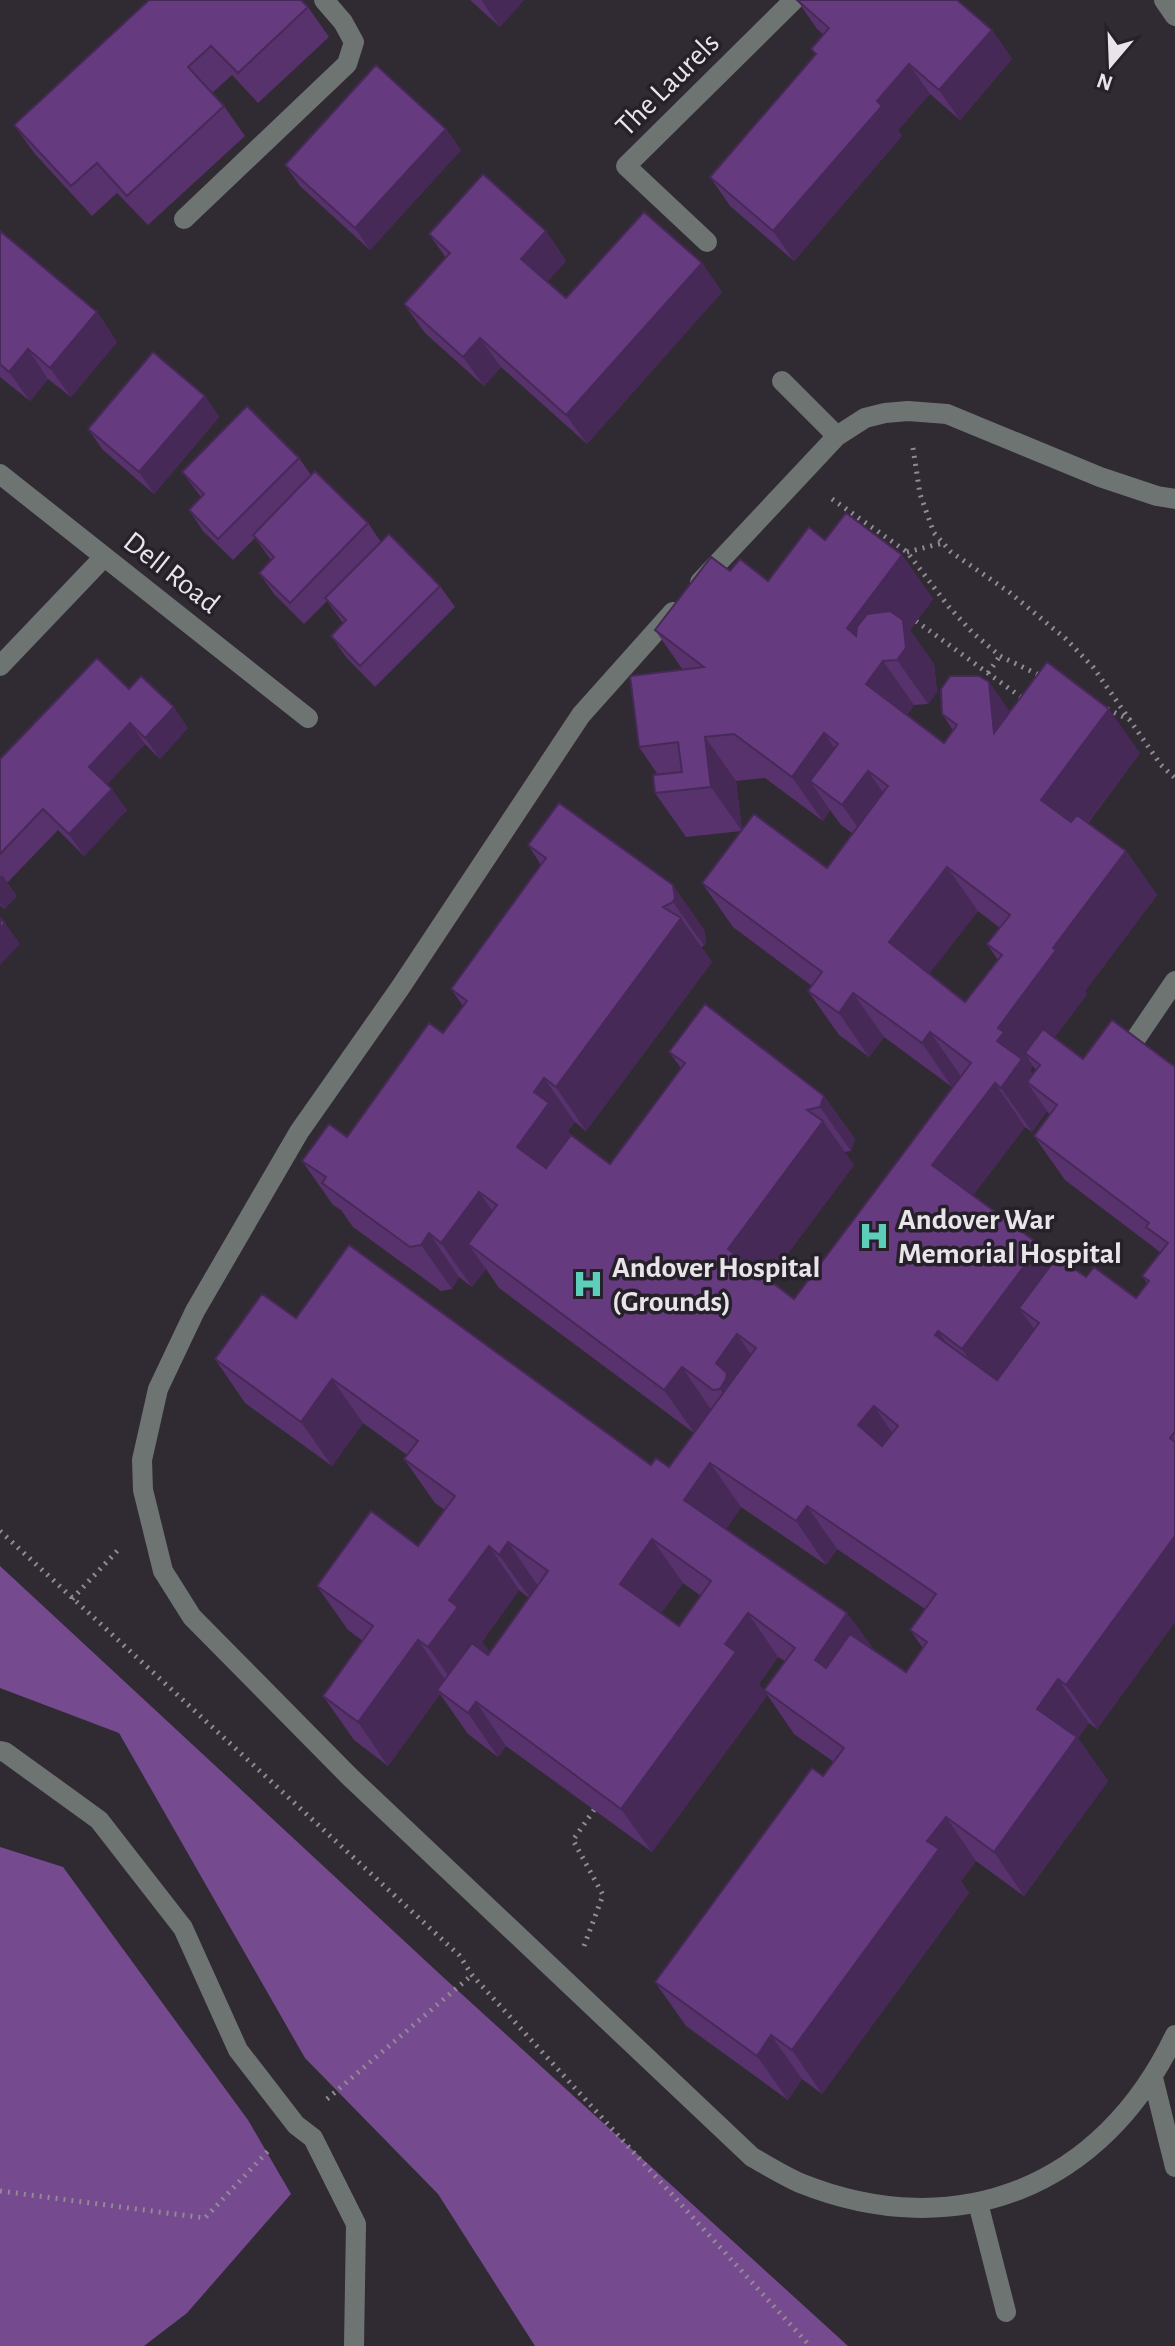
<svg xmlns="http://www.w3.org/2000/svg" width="1175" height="2346" viewBox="0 0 1175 2346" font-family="'Alegreya Sans',sans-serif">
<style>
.forest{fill:#764a8f}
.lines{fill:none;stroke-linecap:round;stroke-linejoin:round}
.path{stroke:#908b92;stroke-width:5;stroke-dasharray:2 6;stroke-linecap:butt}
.minor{stroke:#6e7472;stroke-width:20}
.wall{fill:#57326c;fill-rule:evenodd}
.shaded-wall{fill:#472958}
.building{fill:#653a7e;stroke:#472958;stroke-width:2;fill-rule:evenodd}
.labels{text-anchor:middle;stroke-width:7;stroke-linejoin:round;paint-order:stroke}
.street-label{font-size:30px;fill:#e8e4ea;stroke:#262129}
.poi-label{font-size:30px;font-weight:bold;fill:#e8e4ea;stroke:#262129;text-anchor:start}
</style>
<rect width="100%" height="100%" fill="#302a33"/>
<path class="forest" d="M0 1566 443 1977 848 2346H535L438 2194 305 2058 119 1733 0 1688Z
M0 1847 63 1867 248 2120 291 2194 187 2313 144 2346H0Z"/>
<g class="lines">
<path class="path" d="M913 448 920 494 934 533 951 552 1009 592 1066 639 1093 667 1161 765 1175 778
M832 499 907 552 949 607 973 633 1000 656 1041 676
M907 552 943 543
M916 621 1025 700
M988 673 1000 656
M1107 709 1130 720
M0 1531 459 1955 472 1975 810 2346
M72 1599 118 1550
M584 1946 603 1895 573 1840 594 1810
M327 2099 472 1975
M0 2191 205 2218 268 2151"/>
<path class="minor" d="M1164 0 1175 16
M184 219 347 64 354 42 343 22 324 0
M707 242 626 166 794 0
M782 381 837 436
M0 474 308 718
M700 582 837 436 865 418 885 413 908 411 947 414 1100 477 1157 496 1175 499
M673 612 581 715 400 988 299 1132 195 1311 158 1389 142 1460 143 1490 163 1571 192 1617 350 1777 752 2157C768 2166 784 2176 800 2183 957 2246 1103 2187 1175 2035
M0 666 104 557
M1126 1053 1175 981
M0 1751 5 1752 99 1820 183 1928 238 2050 296 2125 313 2138 356 2224 354 2346
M1153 2078 1175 2167
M978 2203 1006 2312"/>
</g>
<path class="wall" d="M470 0H524L500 27Z
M797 0 992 30 1012 59 960 120 930 94 898 130 902 136 794 261 730 206 710 177 815 55 811 49 823 34 817 29Z
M308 7 329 37 258 103 232 75 212 93 224 106 245 136 148 225 117 193 92 216 35 154 14 125Z
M446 129 461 150 370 250 300 186 285 165Z
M0 231 97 312 117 342 71 397 48 379 30 401 0 377Z
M546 231 566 261 547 282 566 298 702 263 722 292 587 444 501 367 484 386 425 333 404 304 446 258 429 234Z
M205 396 219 417 154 494 103 450 88 429Z
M299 458 311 475 368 523 381 542 440 586 455 607 375 687 346 657 331 636 343 623 327 601 304 624 274 594 259 573 271 560 255 538 233 560 203 531 189 510 201 497 182 472Z
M825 540 902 555 933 599 910 630 934 664 937 692 928 704 914 705 907 715 944 743 953 730 942 714 1010 711 1140 753 1088 823 1126 851 1157 895 1085 991 1087 994 1054 1038 1083 1059 1175 1067V1622L1097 1729 1089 1723 1078 1738 1108 1781 1024 1896 976 1861 961 1881 969 1893 822 2094 802 2079 788 2100 686 2026 655 1982 834 1762 794 1734 764 1690 785 1661 778 1657 759 1684 767 1696 652 1852 506 1746 498 1757 468 1734 440 1694 388 1766 354 1740 323 1696 363 1641 348 1630 317 1586 418 1546 445 1510 435 1503 404 1459 407 1455 363 1423 332 1466 245 1403 215 1359 296 1318 651 1465 669 1467 694 1433 499 1288 486 1269 472 1287 459 1277 452 1289 441 1291 353 1227 341 1210 333 1205 302 1161 347 1137 443 1033 463 1006 451 989 541 865 528 845 559 803 704 929 706 942 704 946 701 947 712 962 586 1131 575 1122 568 1131 572 1136 610 1164 681 1068 669 1052 824 1096 855 1139 851 1151 844 1152 854 1165 768 1280 794 1299 952 1087 884 1037 869 1057 839 1035 808 991 812 986 733 927 702 883 742 831 686 837 655 793 658 775 639 747 683 670 655 630 730 571 768 581ZM765 778 823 821 830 810 841 825 852 833 827 868 742 830 736 781ZM978 911 1000 928 987 944 998 960 965 1002 929 973ZM1033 1066 1036 1070 1033 1074 1030 1070ZM1047 1111 1050 1115 1034 1136 1065 1180 1160 1252 1142 1276 1147 1283 1136 1298 1053 1263 1040 1245 973 1195 1025 1127 1032 1132ZM741 1507 826 1565 837 1549 925 1609 910 1630 923 1648 906 1672 874 1650 847 1613 726 1529ZM683 1583 701 1596 679 1626 661 1613ZM519 1590 529 1598 488 1655 486 1654 489 1651 482 1642Z
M129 689 188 728 160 759 145 744 107 784 127 810 84 856 58 830 7 883 17 896 4 909 0 905V759Z"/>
<path class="shaded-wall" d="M481 0H524L500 27Z
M992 30 1012 59 960 120 939 90Z
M909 64 930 94 898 130 902 136 794 261 773 231 877 101Z
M446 129 461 150 370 250 355 228Z
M546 231 566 261 542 288 521 259Z
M702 263 722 292 587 444 566 415Z
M97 312 117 342 71 397 50 368Z
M480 338 501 367 484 386 463 357Z
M28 349 48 379 30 401 9 372Z
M205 396 219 417 154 494 139 472Z
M902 555 933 599 910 630 934 664 937 692 928 704 897 660 883 661 914 705 897 728 866 684 847 628Z
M989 682 1020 726 994 733Z
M174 707 188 728 160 759 145 738Z
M1109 709 1140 753 1072 843 1041 800Z
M130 723 145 744 104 788 89 767Z
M824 733 855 777 810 781 830 810 823 821 792 777Z
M705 737 736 781 742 831 711 787Z
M868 771 899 815 873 849 842 805Z
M112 789 127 810 84 856 69 834Z
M1126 851 1157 895 1085 991 1087 994 1036 1062 1025 1053 1033 1066 1030 1070 1051 1101 1028 1084 1047 1111 1032 1132 1001 1088 997 1041 998 1028 1053 948Z
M947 867 978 911 920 986 889 942Z
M2 875 17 896 4 909 0 903V877Z
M673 885 704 929 706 942 704 946 673 902Z
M681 918 712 962 586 1131 556 1087Z
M5 923 20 944 0 965V928Z
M853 993 884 1037 869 1057 839 1013Z
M930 1032 961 1076 952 1087 922 1043Z
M544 1078 575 1122 568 1131 580 1147 548 1191 517 1147 534 1092Z
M995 1083 1025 1127 963 1209 932 1165Z
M824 1096 855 1139 851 1151 820 1107Z
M823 1121 854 1165 758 1293 728 1249Z
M479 1192 510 1236 468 1244 486 1269 472 1287 441 1243Z
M429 1233 459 1277 452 1289 421 1245Z
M1040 1245 1071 1289 1019 1308 1038 1334 993 1393 962 1349Z
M938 1331 969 1375 935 1335Z
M737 1334 767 1378 751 1432 720 1389 716 1363Z
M682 1367 712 1411 695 1434 664 1390Z
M332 1379 363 1423 332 1466 301 1422Z
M874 1406 904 1450 889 1469 858 1425Z
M710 1463 741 1507 715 1544 684 1500Z
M807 1506 837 1549 826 1565 796 1521Z
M1175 1536V1622L1097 1729 1066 1685Z
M652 1539 683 1583 651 1627 620 1584Z
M508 1542 538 1586 530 1598 499 1555Z
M489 1546 519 1590 482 1642 489 1651 459 1691 428 1647 449 1600Z
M748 1613 778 1657 759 1684 767 1696 652 1852 621 1809 725 1644Z
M847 1613 878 1656 845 1704 815 1660Z
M418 1640 448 1684 437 1690 440 1694 388 1766 358 1722Z
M1058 1679 1089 1723 1078 1738 1108 1781 1024 1896 994 1852 1037 1709Z
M476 1702 506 1746 498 1757 468 1713Z
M946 1817 976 1861 961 1881 969 1893 822 2094 792 2050 927 1841Z
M771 2035 802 2079 788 2100 757 2056Z"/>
<path class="building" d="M149 0H301L308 7 238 73 211 46 188 67 224 106 127 196 97 163 71 186 14 125Z
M797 0H957L992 30 939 90 909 64 877 101 882 106 773 231 710 177 816 54 811 49 829 28Z
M376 65 446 129 355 228 285 165Z
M483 174 546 231 521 259 566 298 644 212 702 263 566 415 480 338 463 357 404 304 450 253 429 234Z
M0 231 97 312 50 368 28 349 9 372 0 364Z
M153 352 205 396 139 472 88 429Z
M247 406 299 458 218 539 189 510 204 494 182 472Z
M315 471 368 523 290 603 259 573 274 557 253 535Z
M846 513 902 555 847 628 856 636 857 627 867 614 890 611 903 620 906 648 897 660 883 661 866 684 944 743 957 725 942 714 941 689 950 676H979L989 682 994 733 1047 662 1109 709 1041 800 1071 822 1077 815 1126 851 1053 948 1056 950 998 1028 1004 1032 997 1041 1022 1059 1001 1088 995 1083 932 1165 1040 1245 962 1349 938 1331 935 1335 997 1380 1039 1323 1019 1308 1057 1257 1086 1277 1094 1267 1136 1298 1149 1281 1142 1276 1168 1243 1146 1227 1149 1223 1034 1136 1057 1105 1027 1082 1040 1065 1025 1053 1043 1029 1083 1059 1112 1020 1175 1067V1432L1170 1438 1175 1442V1536L1066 1685 1058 1679 1037 1709 1077 1737 994 1852 946 1817 927 1841 939 1849 792 2050 771 2035 757 2056 655 1982 812 1768 823 1776 844 1748 764 1690 795 1648 748 1613 725 1644 736 1652 621 1809 476 1702 468 1713 437 1690 472 1643 488 1655 548 1571 508 1542 499 1555 489 1546 449 1600 458 1607 428 1647 418 1640 358 1722 323 1696 373 1626 317 1586 371 1511 418 1546 455 1496 404 1459 418 1441 332 1379 301 1422 215 1359 262 1294 296 1318 349 1245 651 1465 656 1458 669 1467 756 1348 737 1334 716 1363 727 1373 726 1379 720 1389 713 1390 682 1367 664 1390 468 1244 497 1205 479 1192 441 1243 429 1233 421 1245 410 1247 322 1183 326 1177 302 1161 329 1124 347 1137 429 1023 443 1033 467 1001 451 989 546 858 528 845 559 803 673 885 675 898 673 902 663 907 681 918 556 1087 544 1078 534 1092 549 1103 517 1147 546 1168 571 1135 610 1164 685 1063 669 1052 705 1004 824 1096 820 1107 807 1110 823 1121 728 1249 794 1299 971 1063 930 1032 922 1043 853 993 839 1013 808 991 822 972 702 883 754 814 827 868 888 786 868 771 842 805 810 781 838 744 824 733 792 777 734 734 705 737 711 787 655 793 653 775 682 772 678 742 639 747 630 676 704 667 655 630 711 557 730 571 740 559 768 581 809 527 825 540ZM947 867 1010 915 987 944 1002 955 965 1002 889 942ZM874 1406 898 1426 882 1446 858 1425ZM710 1463 796 1521 807 1506 936 1594 910 1630 927 1642 906 1672 850 1634 826 1668 815 1660 847 1613 684 1500ZM652 1539 711 1581 679 1626 620 1584Z
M389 534 440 586 360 666 331 636 346 620 325 598Z
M97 658 129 689 141 676 174 707 145 738 130 723 89 767 112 789 69 834 43 809 0 854V759Z
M0 918 5 923 0 928Z"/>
<defs>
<g id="hospital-bare" transform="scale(2.4)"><path d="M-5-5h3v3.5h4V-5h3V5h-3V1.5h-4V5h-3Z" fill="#5dceb9" stroke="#262129" stroke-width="2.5" paint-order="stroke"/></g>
</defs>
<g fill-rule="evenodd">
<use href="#hospital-bare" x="874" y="1236"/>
<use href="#hospital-bare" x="588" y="1284"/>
</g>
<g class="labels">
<g class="street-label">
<text transform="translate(667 84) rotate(-45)" y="10">The Laurels</text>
<text transform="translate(172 572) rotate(38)" y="10">Dell Road</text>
</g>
<g class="poi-label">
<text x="898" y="1229">Andover War<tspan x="898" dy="34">Memorial Hospital</tspan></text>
<text x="612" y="1277">Andover Hospital<tspan x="612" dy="34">(Grounds)</tspan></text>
</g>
</g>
<g transform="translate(1111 64) rotate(199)" stroke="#262129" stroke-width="6" paint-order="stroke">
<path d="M0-6L14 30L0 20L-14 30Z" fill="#e8e4ea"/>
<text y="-12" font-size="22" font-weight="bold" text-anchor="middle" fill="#e8e4ea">N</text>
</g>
</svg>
